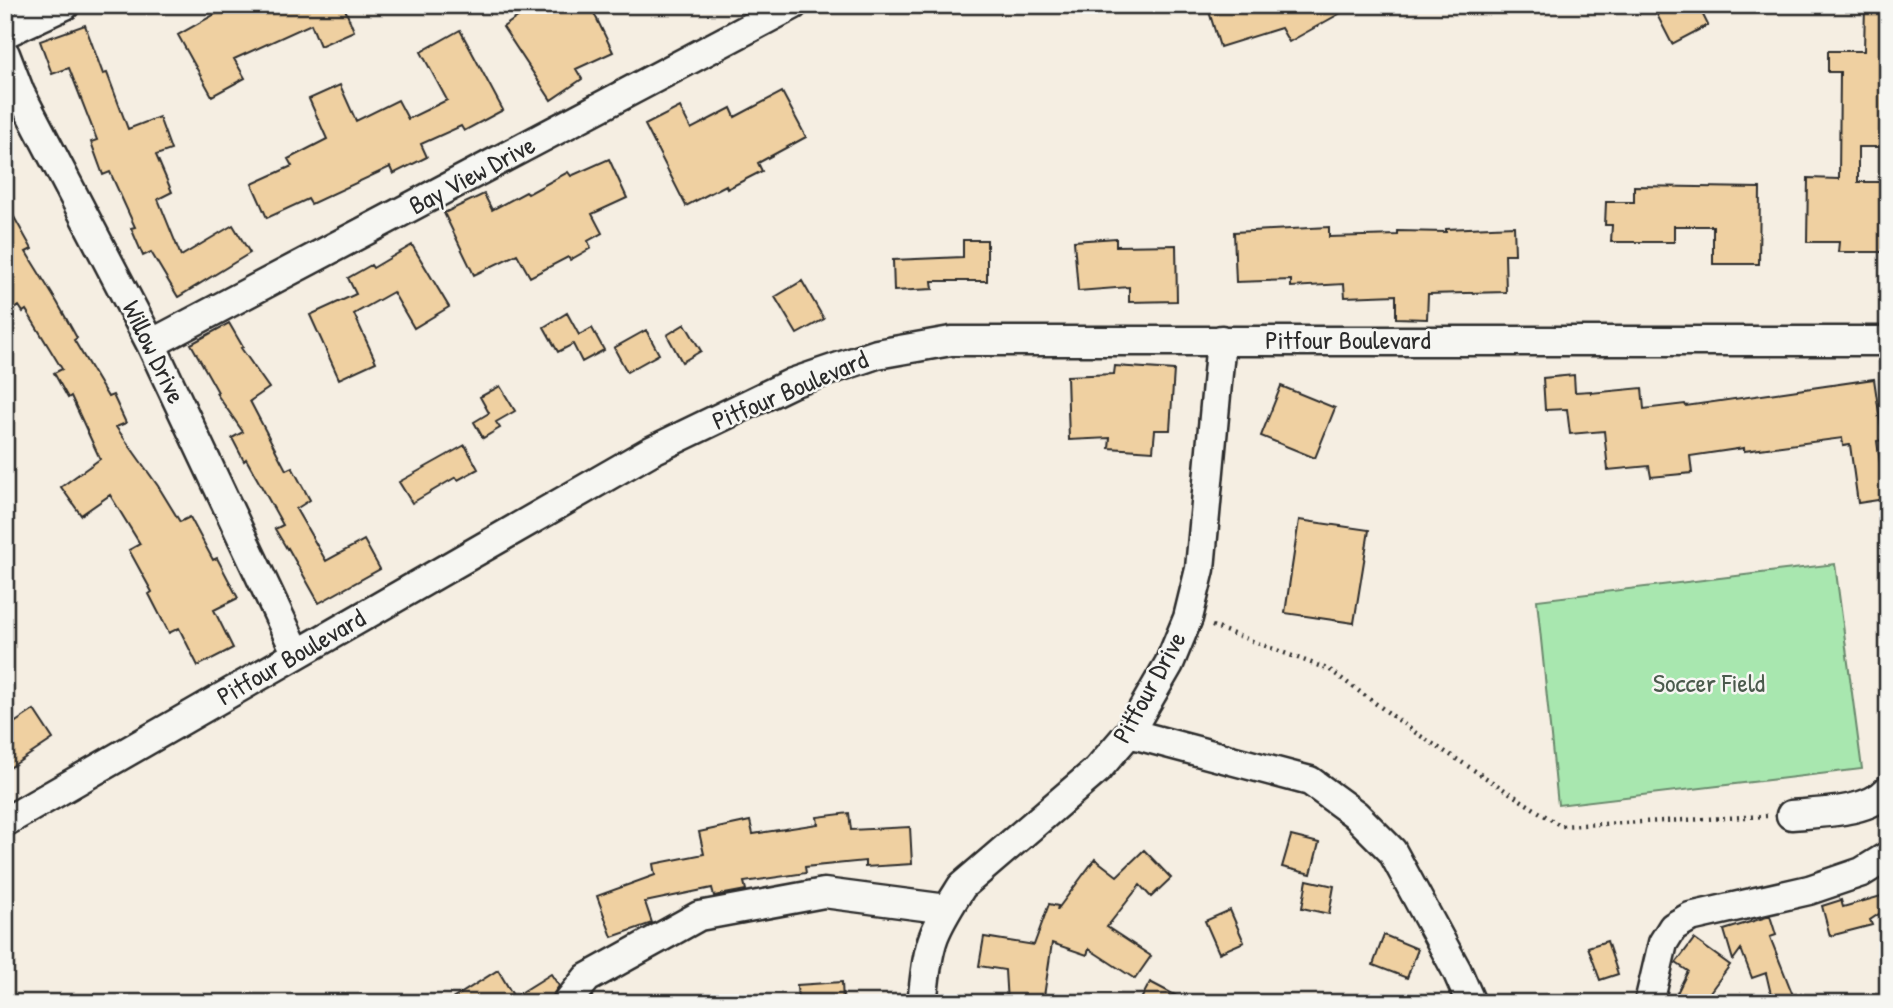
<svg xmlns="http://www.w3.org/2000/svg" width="1893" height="1008" viewBox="0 0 1893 1008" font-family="'Patrick Hand',sans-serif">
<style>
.green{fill:#a8e7af;stroke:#6a896d;stroke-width:2}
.building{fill:#efd0a1;stroke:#2b2b2b;stroke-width:2}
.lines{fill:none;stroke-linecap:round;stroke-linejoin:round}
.minor-casing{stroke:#2b2b2b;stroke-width:33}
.path{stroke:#2b2b2b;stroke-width:4.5;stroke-dasharray:2 5;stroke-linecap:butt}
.minor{stroke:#f6f6f2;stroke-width:28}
.labels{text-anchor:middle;stroke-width:5;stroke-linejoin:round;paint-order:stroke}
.street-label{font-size:26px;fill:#2b2b2b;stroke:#f6f6f2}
.park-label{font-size:26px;fill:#4a5a4c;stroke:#f6f6f2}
</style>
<rect width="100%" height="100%" fill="#f5eee2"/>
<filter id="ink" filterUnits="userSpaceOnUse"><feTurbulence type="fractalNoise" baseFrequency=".0143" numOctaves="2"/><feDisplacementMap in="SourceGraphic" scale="14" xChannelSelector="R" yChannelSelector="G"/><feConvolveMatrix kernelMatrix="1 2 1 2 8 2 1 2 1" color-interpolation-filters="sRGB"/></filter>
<g filter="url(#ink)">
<path class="green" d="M1835 564 1862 769 1558 805 1537 600Z"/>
<path class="building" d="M210 5H354L345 9 354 31 320 46 311 24 234 59 245 78 212 96 178 35 215 14Z
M555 5H590L613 52 576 69 582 79 551 100 503 27 534 6 538 13Z
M1207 5H1355L1289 42 1281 28 1220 47Z
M1652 5H1698L1708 25 1672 44Z
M1865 5H1888V147H1858V182H1888V252H1838L1839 242H1807L1808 178 1839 179 1840 72H1828V51H1864Z
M85 25 103 74 107 73 128 129 159 117 171 150 156 155 172 192 158 199 181 256 233 225 250 253 178 297 151 252 143 256 131 228 135 227 110 172 103 175 91 142 97 140 69 68 52 74 40 41Z
M460 30 503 110 464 131 461 126 421 144 427 157 393 174 390 167 311 204 308 199 267 218 252 184 292 166 288 159 327 139 309 99 340 85 356 121 398 100 408 119 447 100 421 52Z
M782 92 806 137 758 163 762 171 727 189 726 185 686 206 645 125 680 107 691 129 731 108 735 117Z
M609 159 627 198 592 214 602 233 588 241 591 248 570 260 568 257 530 277 517 254 474 275 444 213 484 194 492 210 526 192 528 194 568 172 571 176Z
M1634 186 1760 188 1759 264H1713V226H1674V242H1611L1612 225H1605L1606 202H1634Z
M5 201 32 249 26 252 57 302 77 338 74 340 108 397 113 395 126 423 116 427 158 486 180 522 190 517 213 560 217 558 238 598 214 610 233 648 198 666 179 628 169 633 149 594 152 592 129 550 140 544 110 495 81 515 61 487 100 459 71 396 68 398 54 373 62 369 26 310 23 312 19 306 5 315Z
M1514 226 1515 254H1505L1506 292 1428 294 1427 319 1396 318V295L1345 297 1344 284 1291 287V280L1236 282 1234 232 1329 227V237L1398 235V231L1446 232V229Z
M1116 238V246L1176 245 1177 301 1129 302V287L1078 291 1074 241Z
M963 240H987V281H932L933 289 894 291 893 260 963 257Z
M412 245 449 307 414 328 393 292 354 314 376 362 339 379 310 315 356 294 348 278 371 265 373 268Z
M802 281 824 319 797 334 775 297Z
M567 313 579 335 592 328 604 350 582 362 573 344 558 352 544 327Z
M229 323 243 347 241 348 269 388 250 401 286 470 292 467 310 500 296 509 326 561 364 540 380 569 319 603 288 548 287 549 275 529 283 525 246 459 244 461 232 438 243 432 216 393 218 392 191 344Z
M685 324 701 351 682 362 667 335Z
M646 330 659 354 627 372 614 348Z
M1115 366 1174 370 1170 430H1155L1153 451 1109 448 1110 438 1069 440 1067 376 1114 374Z
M1574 375 1575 392 1591 391V393L1642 388 1644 409 1685 404 1686 406 1874 379 1883 440 1877 441 1885 499 1858 503 1850 445 1843 446 1842 438 1744 451V448L1690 456 1692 473 1651 477 1649 466 1608 470 1604 431 1570 434 1567 409 1545 410 1543 378Z
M500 386 515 411 496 422 500 428 483 438 474 422 489 413 480 397Z
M1281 386 1335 408 1315 458 1261 436Z
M465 445 478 469 458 480 456 477 412 503 399 482Z
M1299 520 1369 530 1354 623 1285 613Z
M34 710 53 739 5 771V729Z
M849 813 851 830 910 827 912 864 865 867V861L805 867 806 873 744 882 746 890 714 896 712 888 645 902 652 923 612 937 597 896 655 875 653 864 704 854 699 832 750 821 753 834 818 824 817 817Z
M1291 836 1319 843 1311 874 1282 867Z
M1144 850 1171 878 1151 897 1140 885 1107 927 1151 956 1135 979 1089 949 1087 955 1052 943 1043 1003H1007L1005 970 979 966 984 937 1034 945 1049 904 1058 906 1057 910 1095 859 1117 876Z
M1307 880 1334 886 1329 914 1302 908Z
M1888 894V908L1870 920 1872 925 1830 936 1822 906 1841 900 1843 907Z
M1230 910 1244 942 1219 953 1205 921Z
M1770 916 1776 935 1770 937 1796 1003H1773L1766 973 1752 978 1741 949 1733 960 1724 930Z
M1384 935 1418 949 1407 978 1373 965Z
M1694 939 1730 965 1707 996 1691 1003H1672L1688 971 1676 963Z
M1607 941 1618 974 1600 980 1588 947Z
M498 970 514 997 551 974 559 986 554 993 551 1003H446Z
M842 982 843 1003H798L797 985Z
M1150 982 1190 1003H1139Z"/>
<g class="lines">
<g class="minor-casing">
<path id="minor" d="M5 33 65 5
M5 54 20 93 151 344 297 654
M151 344 793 5
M1129 733 1310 781 1355 814 1392 851 1457 971 1471 1003
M1791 815C1820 812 1868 813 1888 790
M5 822 651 451 792 383 877 354 951 341H1888
M567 1003 587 978 699 916 824 893 947 909
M922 1003C925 981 926 957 934 936 941 918 952 902 962 886L1097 770 1129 733 1169 664 1188 618 1200 569 1221 340
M1649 1003 1663 943 1673 927 1690 917 1809 890 1862 872 1888 856"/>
</g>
<path class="path" d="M1212 626 1330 670 1416 733 1561 826 1767 816"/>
<use href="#minor" class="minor"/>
</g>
</g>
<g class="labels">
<g class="street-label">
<text transform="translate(472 175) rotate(-28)" y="9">Bay View Drive</text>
<text x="1348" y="349">Pitfour Boulevard</text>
<text transform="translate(154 352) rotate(64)" y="9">Willow Drive</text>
<text transform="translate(790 390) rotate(-23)" y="9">Pitfour Boulevard</text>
<text transform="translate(291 657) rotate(-30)" y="9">Pitfour Boulevard</text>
<text transform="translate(1149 687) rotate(-61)" y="9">Pitfour Drive</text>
</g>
<g class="park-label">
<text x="1709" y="692">Soccer Field</text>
</g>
</g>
<rect width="1893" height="1008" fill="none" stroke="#f6f6f2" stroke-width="28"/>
<rect x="14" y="14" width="1865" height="980" fill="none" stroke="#2b2b2b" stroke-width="2.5" filter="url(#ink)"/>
</svg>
